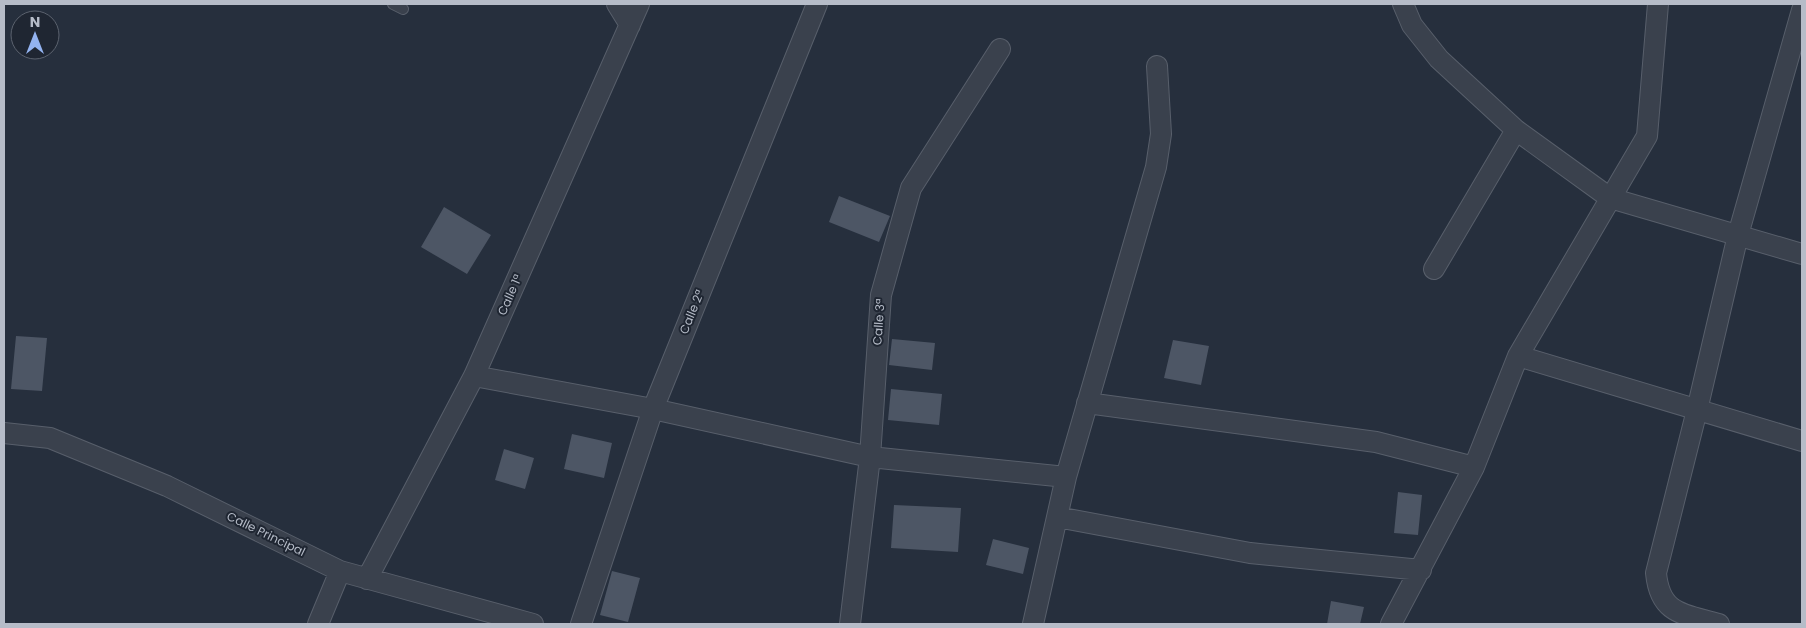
<svg xmlns="http://www.w3.org/2000/svg" width="1806" height="628" viewBox="0 0 1806 628" font-family="Poppins,sans-serif">
<style>
.building{fill:#4d5665}
.lines{fill:none;stroke-linecap:round;stroke-linejoin:round}
.lane-casing{stroke:#585f6b;stroke-width:12}
.street-casing{stroke:#585f6b;stroke-width:22}
.lane{stroke:#3a414d;stroke-width:10}
.street{stroke:#3a414d;stroke-width:20}
.labels{text-anchor:middle;stroke-width:4;stroke-linejoin:round;paint-order:stroke}
.street-label{font-size:12px;fill:#b6bcc8;stroke:#1f2632}
</style>
<rect width="100%" height="100%" fill="#262f3d"/>
<path class="building" d="M839 196 890 216 879 242 829 222Z
M444 207 491 235 467 274 421 247Z
M16 336 47 338 42 391 11 389Z
M892 339 935 343 932 370 889 365Z
M1173 340 1209 346 1201 385 1164 378Z
M891 389 942 394 939 425 888 420Z
M572 434 612 443 604 478 564 469Z
M504 449 534 458 525 489 495 480Z
M1398 492 1422 495 1418 535 1394 533Z
M894 505 961 508 958 552 891 548Z
M993 539 1029 548 1023 574 986 565Z
M612 571 640 578 628 622 600 615Z
M1331 601 1364 607 1360 624H1327Z"/>
<g class="lines">
<g class="lane-casing">
<path id="lane" d="M393 4 403 9"/>
</g>
<g class="street-casing">
<path id="street" d="M617 4 630 25
M1403 4 1412 25 1439 59 1516 130 1610 198 1802 254
M1434 269 1516 130
M1518 356 1802 441
M474 376 653 409 870 457 1066 477
M1087 403 1376 442 1474 467 1391 624
M4 433 50 438 167 486 340 571 533 624
M1474 467 1518 356 1647 136 1658 4
M1057 517 1250 553 1421 570
M367 579 474 376 639 4
M318 624 340 571
M581 624 653 409 817 4
M850 624 870 457 881 295 911 188 1000 49
M1033 624 1066 477 1156 167 1161 134 1157 66
M1719 624C1684 614 1660 615 1656 573L1697 410 1738 235 1802 10"/>
</g>
<use href="#lane" class="lane"/>
<use href="#street" class="street"/>
</g>
<g class="labels">
<g class="street-label">
<text transform="translate(510 295) rotate(-66)" y="4">Calle 1ª</text>
<text transform="translate(692 312) rotate(-68)" y="4">Calle 2ª</text>
<text transform="translate(879 322) rotate(-86)" y="4">Calle 3ª</text>
<text transform="translate(266 534) rotate(26)" y="4">Calle Principal</text>
</g>
</g>
<rect width="1806" height="628" fill="none" stroke="#b6bcc8" stroke-width="10"/>
<g transform="translate(35 35)"><circle r="24" fill="#1f2632" stroke="#5b626e"/>
<path d="M0-4L9 19L0 12L-9 19Z" fill="#93b3f0"/>
<text y="-8" font-size="14" font-weight="bold" text-anchor="middle" fill="#b6bcc8">N</text>
</g>
</svg>
